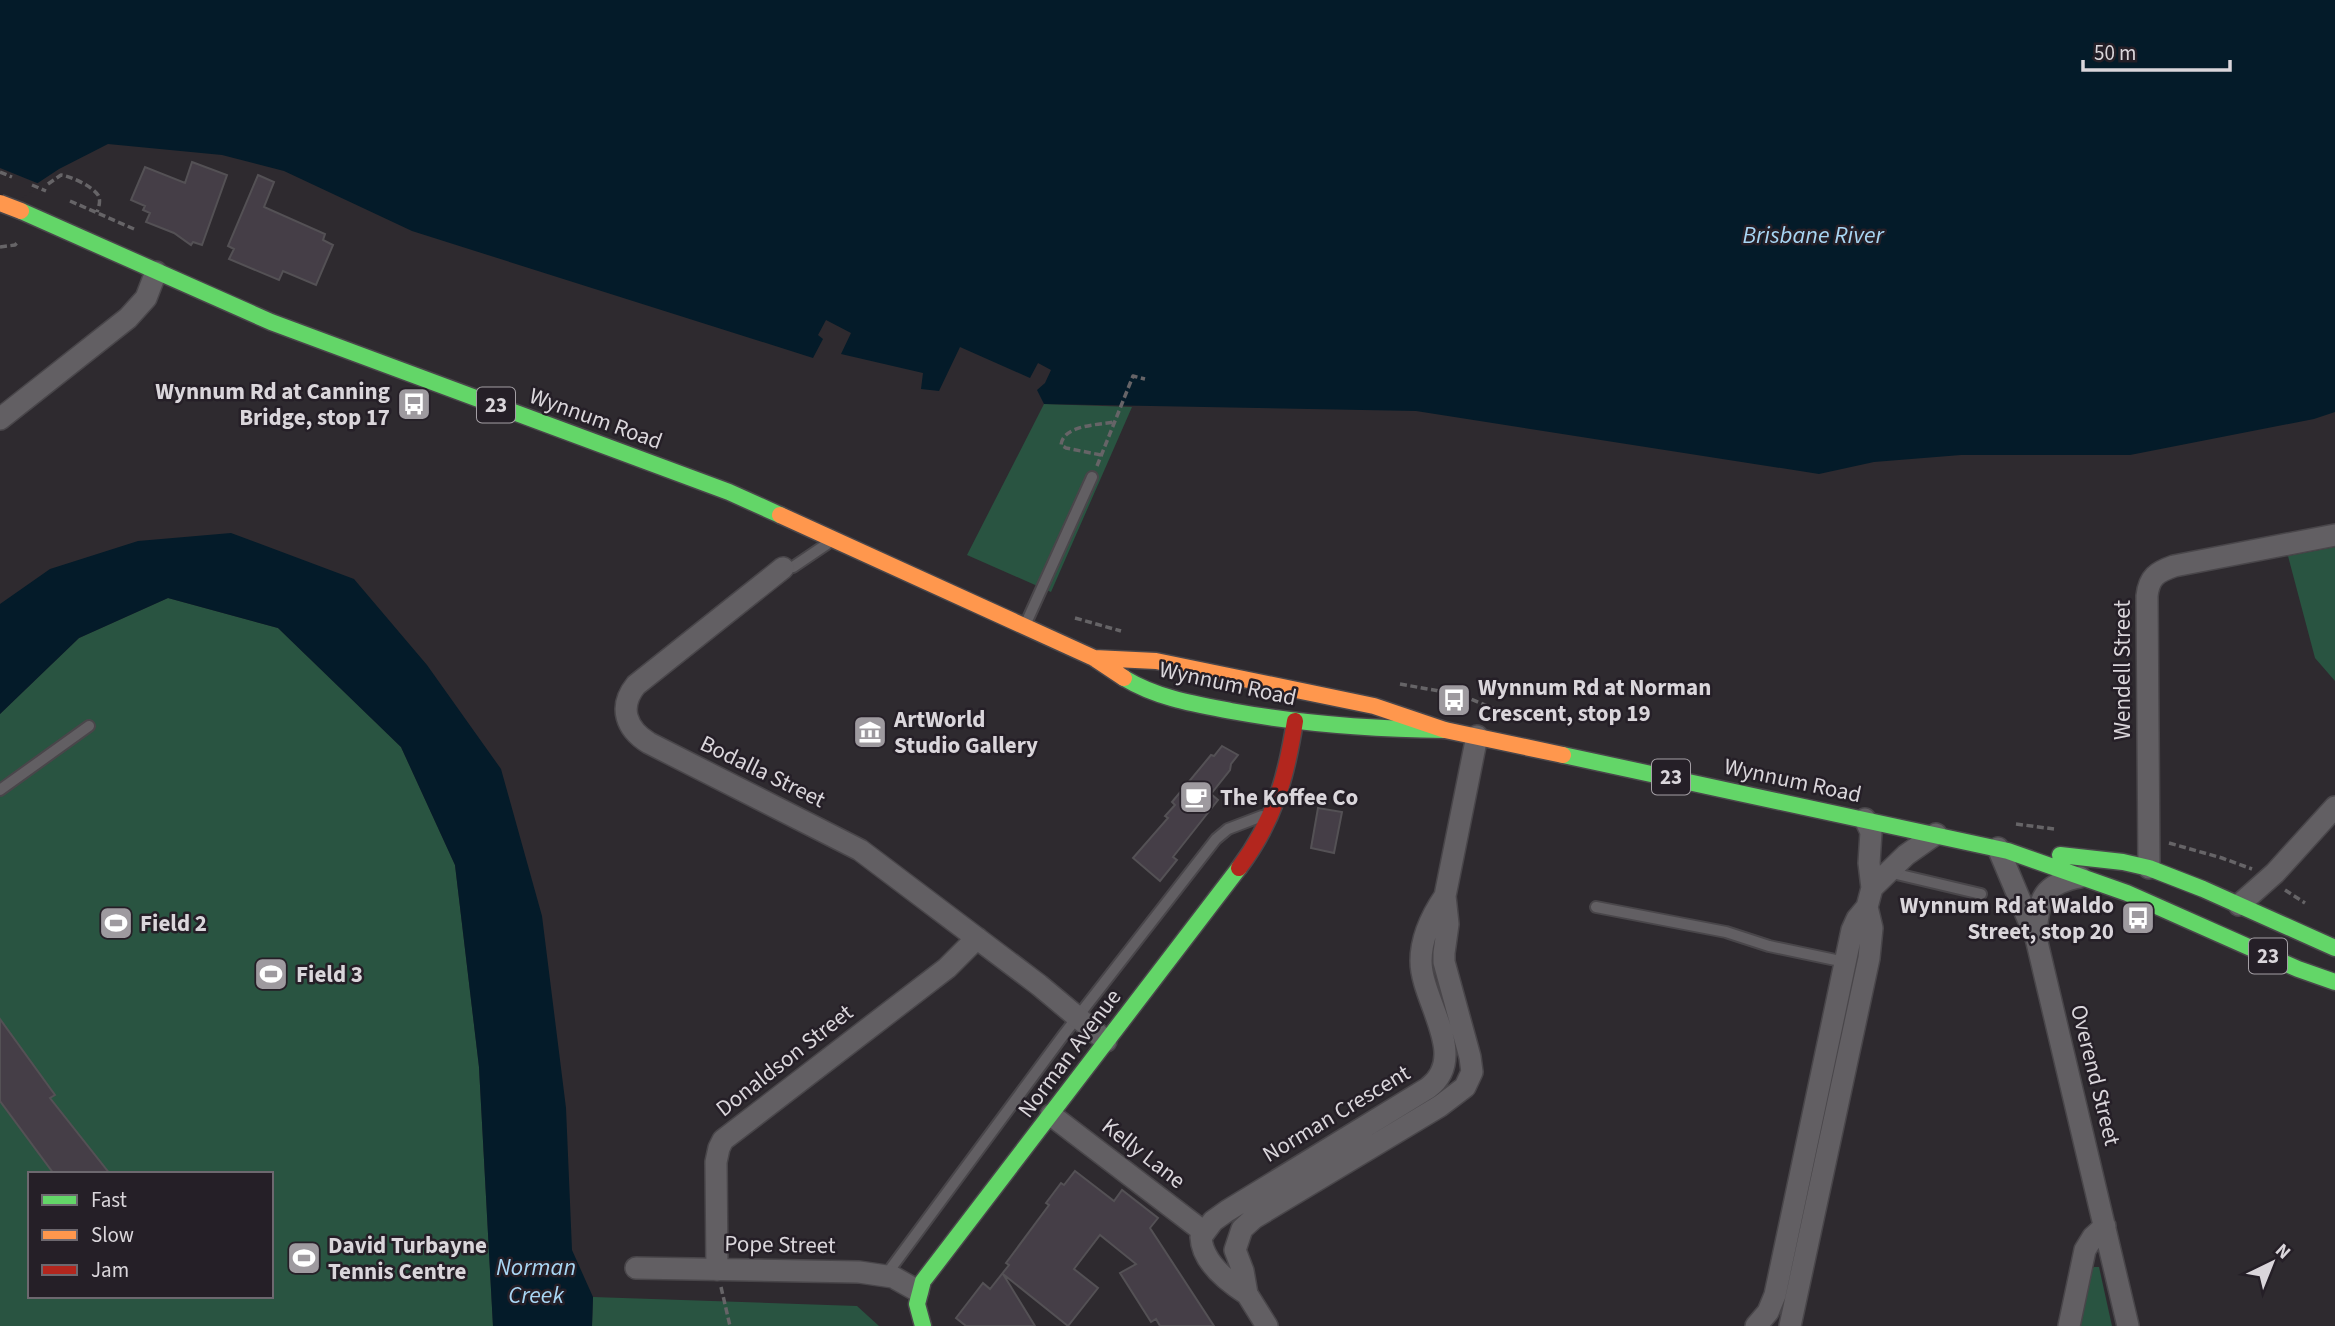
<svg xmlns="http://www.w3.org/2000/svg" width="2335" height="1326" viewBox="0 0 2335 1326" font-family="'Source Sans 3',sans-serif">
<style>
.green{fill:#295441;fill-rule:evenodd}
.water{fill:#041b29}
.pier{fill:#2e2a2f}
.building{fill:#453e47;stroke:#545155;stroke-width:2}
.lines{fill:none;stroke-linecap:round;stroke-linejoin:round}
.lane-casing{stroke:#49464a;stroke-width:14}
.street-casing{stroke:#49464a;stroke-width:24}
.fast-casing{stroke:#49464a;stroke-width:19}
.slow-casing{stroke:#49464a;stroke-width:19}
.jam-casing{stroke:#49464a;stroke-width:19}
.path{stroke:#666467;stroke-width:3.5;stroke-dasharray:7 3.5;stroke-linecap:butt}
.lane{stroke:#625f63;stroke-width:10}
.street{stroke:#625f63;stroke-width:21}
.fast{stroke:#63d668;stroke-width:16}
.slow{stroke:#ff974d;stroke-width:16}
.jam{stroke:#b3261e;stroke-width:16}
.slow-bridge-casing{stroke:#49464a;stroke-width:19;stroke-linecap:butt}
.path-bridge{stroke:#666467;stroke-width:3.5;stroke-dasharray:7 3.5;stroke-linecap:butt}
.slow-bridge{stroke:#ff974d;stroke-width:16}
.labels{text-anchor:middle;stroke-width:5;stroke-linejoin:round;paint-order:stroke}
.shield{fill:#251f27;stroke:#a49fa5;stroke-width:2}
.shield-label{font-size:21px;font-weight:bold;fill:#dad6db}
.poi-label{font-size:23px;font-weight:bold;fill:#dad6db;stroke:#251f27;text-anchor:start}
.street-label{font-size:23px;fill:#dad6db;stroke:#251f27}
.water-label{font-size:24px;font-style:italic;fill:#a8d6f4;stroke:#251f27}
</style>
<rect width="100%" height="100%" fill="#2e2a2f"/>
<path class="green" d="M1044 404 1132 407 1051 592 967 555Z
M2335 547V681L2315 658 2288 556Z
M168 598 278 628 401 747 455 865 479 1067 493 1326H0V714L79 638ZM30 1174H271V1296H30Z
M2094 1267H2099L2112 1326H2079L2090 1271Z
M593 1297 857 1306 879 1326H592Z"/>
<path class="water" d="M0 0H2335V412L2314 419 2130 455H1961L1874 462 1819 474 1416 411 1044 404 1037 390 1045 383 1051 370 1038 363 1030 378 960 347 939 391 921 389 923 373 841 354 851 333 826 320 818 335 823 339 813 358 412 231 284 171 222 155 108 144 59 169 0 208Z
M231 533 354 579 427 665 501 769 542 916 566 1108 572 1250 593 1297 592 1326H493L479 1067 455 865 401 747 278 628 168 598 79 638 0 714V604L50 569 138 541Z"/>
<path class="pier" d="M0 168 42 185 0 212Z"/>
<path class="building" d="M192 162 227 175 202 245 193 242 191 245 174 233 146 222 150 213 143 210 145 206 131 200 145 167 185 183Z
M258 175 274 182 264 207 325 234 323 240 333 245 316 285 283 271 279 280 229 259 234 249 228 246Z
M1222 746 1238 755 1231 764 1230 770 1211 794 1218 800 1173 857 1177 860 1160 881 1133 858 1168 818 1165 816 1175 805 1172 802 1211 755 1214 756Z
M1318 808 1342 812 1334 853 1311 848Z
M0 1019 55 1095 50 1098 110 1174H54L0 1101Z
M1075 1171 1114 1201 1122 1190 1158 1218 1150 1228 1214 1326H1160L1156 1319 1151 1322 1120 1273 1136 1264 1100 1235 1074 1269 1098 1288 1068 1326 1003 1274 1035 1326H966L956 1318 983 1283 990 1289 1009 1265 1006 1263 1049 1205 1046 1203 1061 1183 1064 1185Z"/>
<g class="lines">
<g class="lane-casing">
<path id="lane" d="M783 568 793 567 827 544
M1027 621 1092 477
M0 790 89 726
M1888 872 1981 894
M1596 907 1726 932 1769 946 1845 962
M886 1275 1065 1033 1216 839 1228 829 1262 816"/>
</g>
<g class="street-casing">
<path id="street" d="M0 419 128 318 146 298 156 272
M783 568 636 685C618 707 626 729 649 743L860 850 1039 985 1106 1041
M1998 848 2036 938 2128 1326
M2149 868 2147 596C2149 577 2157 572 2174 566L2335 535
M1872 888 1906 855 1936 834
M2239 905 2275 873 2335 807
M2036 932C2039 898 2043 884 2080 877
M1051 1115 1204 1232
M636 1268 859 1272 893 1277 918 1291
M717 1270 716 1162 719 1148 723 1140 947 968 977 938
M1247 1294C1228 1282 1202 1262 1201 1237L1213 1221 1227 1211 1428 1088C1470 1057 1421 1001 1421 961 1421 937 1432 915 1445 896
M1267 1326 1247 1294 1243 1271 1235 1250 1242 1229 1254 1218 1440 1106 1465 1087 1472 1072 1470 1057 1444 962V953L1448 924 1445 896 1477 736
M1756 1326 1768 1312 1775 1295 1852 930 1857 919 1867 907 1872 888 1869 863 1871 832 1865 819
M1790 1326 1869 958 1872 928 1867 907
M2069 1326 2085 1250 2093 1237 2105 1226"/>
</g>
<g class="fast-casing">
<path id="fast" d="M21 211 271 322 729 492 780 515
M1124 678C1157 698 1194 704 1231 711 1302 724 1373 729 1445 730
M1563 755 2008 851 2127 893 2298 969 2335 982
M2060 855 2123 862 2149 868 2203 889 2335 948
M923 1326 917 1304 923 1281 1239 868"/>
</g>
<g class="slow-casing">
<path id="slow" d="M780 515 1094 658 1124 678
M1094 658 1156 661 1374 706 1445 730 1563 755"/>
</g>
<g class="jam-casing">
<path id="jam" d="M1239 868C1274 821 1286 779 1295 721"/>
</g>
<path class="path" d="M48 184 61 175C70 176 92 186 98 195 101 200 99 207 97 212
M70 201 134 229
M0 247 15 245 19 241
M1101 455 1066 448 1061 445C1063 425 1098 425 1114 422
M1097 466 1133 376 1145 379
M1075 618 1121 631
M1400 684 1461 695 1507 714
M2016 824 2054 829
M2169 843 2222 858 2252 869
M2285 890 2305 903
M721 1287 730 1326"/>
<use href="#lane" class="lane"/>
<use href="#street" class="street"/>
<use href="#fast" class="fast"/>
<use href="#slow" class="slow"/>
<use href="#jam" class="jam"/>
<g class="slow-bridge-casing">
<path id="slow-bridge" d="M0 203 21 211"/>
</g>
<path class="path-bridge" d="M0 172 12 177
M32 185 46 191"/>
<use href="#slow-bridge" class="slow-bridge"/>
</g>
<defs>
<g id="bus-square" transform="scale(1.75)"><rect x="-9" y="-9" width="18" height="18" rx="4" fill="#9e9a9f" stroke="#251f27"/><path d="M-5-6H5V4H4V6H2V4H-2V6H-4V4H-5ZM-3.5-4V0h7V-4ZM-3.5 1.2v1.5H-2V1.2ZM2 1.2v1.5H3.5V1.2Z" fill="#fff"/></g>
<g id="museum-square" transform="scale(1.75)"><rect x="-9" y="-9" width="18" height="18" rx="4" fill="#9e9a9f" stroke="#251f27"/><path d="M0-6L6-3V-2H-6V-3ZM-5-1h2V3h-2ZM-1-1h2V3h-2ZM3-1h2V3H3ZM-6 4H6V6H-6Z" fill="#fff"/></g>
<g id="cafe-square" transform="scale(1.75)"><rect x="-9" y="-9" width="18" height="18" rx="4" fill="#9e9a9f" stroke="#251f27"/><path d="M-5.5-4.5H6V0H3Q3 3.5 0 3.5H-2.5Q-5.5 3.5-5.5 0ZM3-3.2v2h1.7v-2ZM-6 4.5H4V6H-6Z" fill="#fff"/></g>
<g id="stadium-square" transform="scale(1.75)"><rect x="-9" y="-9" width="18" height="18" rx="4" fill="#9e9a9f" stroke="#251f27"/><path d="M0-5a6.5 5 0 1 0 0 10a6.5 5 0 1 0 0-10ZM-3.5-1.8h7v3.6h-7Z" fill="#fff"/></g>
</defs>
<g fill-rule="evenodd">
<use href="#bus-square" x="414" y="404"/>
<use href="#bus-square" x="1454" y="700"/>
<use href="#museum-square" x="870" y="732"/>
<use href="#cafe-square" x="1196" y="797"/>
<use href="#bus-square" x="2138" y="918"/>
<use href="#stadium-square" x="116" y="923"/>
<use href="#stadium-square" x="271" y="974"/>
<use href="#stadium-square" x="304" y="1258"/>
</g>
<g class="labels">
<g class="shield">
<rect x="477" y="387.5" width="38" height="35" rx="5"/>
<rect x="1652" y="759.5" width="38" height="35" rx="5"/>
<rect x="2249" y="938.5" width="38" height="35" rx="5"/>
</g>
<g class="shield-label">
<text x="496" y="412">23</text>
<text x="1671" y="784">23</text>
<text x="2268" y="963">23</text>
</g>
<g class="poi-label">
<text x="390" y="399" text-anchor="end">Wynnum Rd at Canning<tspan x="390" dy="26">Bridge, stop 17</tspan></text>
<text x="1478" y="695">Wynnum Rd at Norman<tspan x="1478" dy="26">Crescent, stop 19</tspan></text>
<text x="894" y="727">ArtWorld<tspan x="894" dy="26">Studio Gallery</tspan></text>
<text x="1220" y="805">The Koffee Co</text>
<text x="2114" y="913" text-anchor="end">Wynnum Rd at Waldo<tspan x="2114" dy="26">Street, stop 20</tspan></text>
<text x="140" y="931">Field 2</text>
<text x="296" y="982">Field 3</text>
<text x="328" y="1253">David Turbayne<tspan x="328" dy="26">Tennis Centre</tspan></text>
</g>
<g class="street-label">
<text transform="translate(596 418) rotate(20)" y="8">Wynnum Road</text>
<text transform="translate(2122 670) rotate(-90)" y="8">Wendell Street</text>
<text transform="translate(1228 683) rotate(12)" y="8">Wynnum Road</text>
<text transform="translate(763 771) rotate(26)" y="8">Bodalla Street</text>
<text transform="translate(1793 780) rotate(12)" y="8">Wynnum Road</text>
<text transform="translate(1069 1053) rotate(-53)" y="8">Norman Avenue</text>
<text transform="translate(784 1060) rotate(-38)" y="8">Donaldson Street</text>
<text transform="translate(2096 1075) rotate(76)" y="8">Overend Street</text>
<text transform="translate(1336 1113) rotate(-31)" y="8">Norman Crescent</text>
<text transform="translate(1144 1153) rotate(38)" y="8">Kelly Lane</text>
<text transform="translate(780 1244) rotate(1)" y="8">Pope Street</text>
</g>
<g class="water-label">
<text x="1813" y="243">Brisbane River</text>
<text x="536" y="1275">Norman<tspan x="536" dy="28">Creek</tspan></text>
</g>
</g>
<rect x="28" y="1172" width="245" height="126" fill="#251f27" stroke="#6d686f" stroke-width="2"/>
<rect x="42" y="1195" width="35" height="10" fill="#63d668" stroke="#6d686f" stroke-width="2"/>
<text x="91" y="1207" font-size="21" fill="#dad6db">Fast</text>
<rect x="42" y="1230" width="35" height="10" fill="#ff974d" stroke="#6d686f" stroke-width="2"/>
<text x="91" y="1242" font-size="21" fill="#dad6db">Slow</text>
<rect x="42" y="1265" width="35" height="10" fill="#b3261e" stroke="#6d686f" stroke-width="2"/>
<text x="91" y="1277" font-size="21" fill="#dad6db">Jam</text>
<g transform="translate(2272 1263) rotate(43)" stroke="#251f27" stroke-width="5" paint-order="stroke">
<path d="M0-5L12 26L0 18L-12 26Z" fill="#dad6db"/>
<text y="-10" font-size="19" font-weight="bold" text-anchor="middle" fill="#dad6db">N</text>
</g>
<path d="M2083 60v10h147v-10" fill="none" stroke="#dad6db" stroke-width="3.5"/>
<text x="2094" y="60" font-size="21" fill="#dad6db" stroke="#251f27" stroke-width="5" paint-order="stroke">50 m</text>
</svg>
